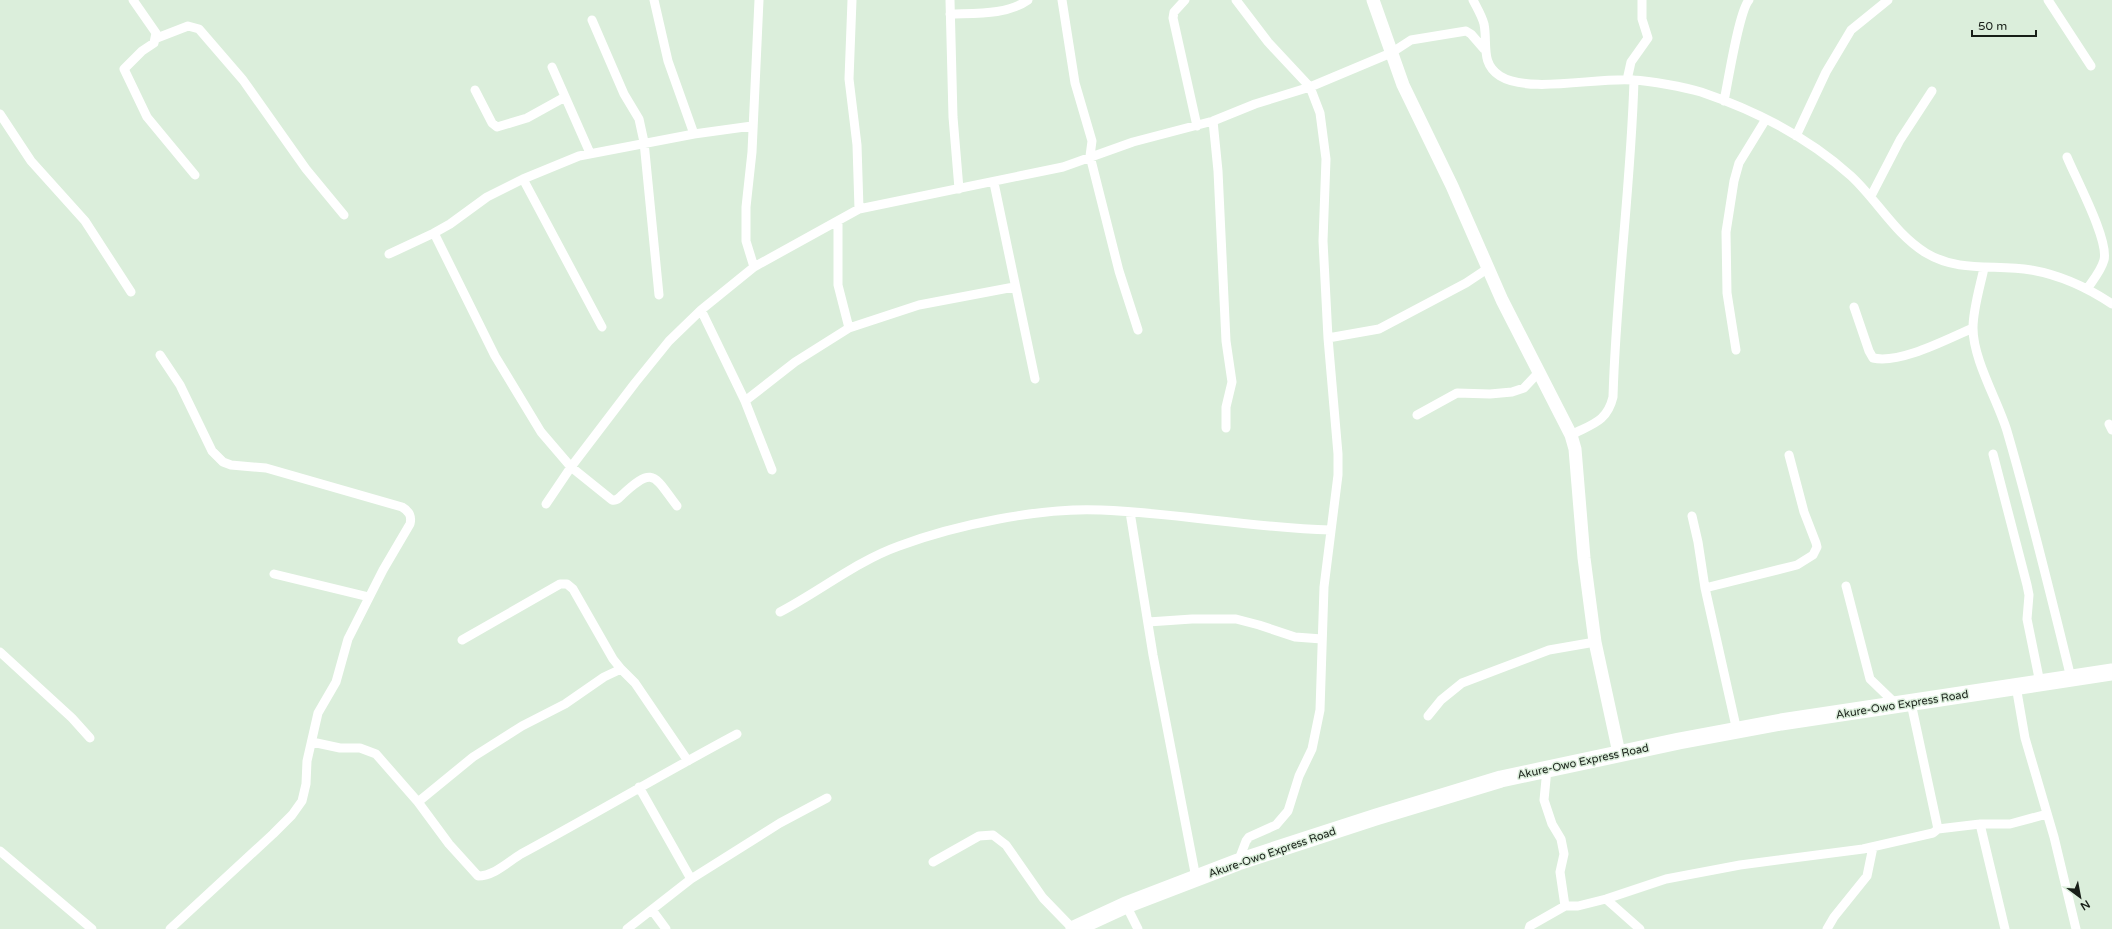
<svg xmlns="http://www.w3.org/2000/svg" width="2112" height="929" viewBox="0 0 2112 929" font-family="'Varela Round',sans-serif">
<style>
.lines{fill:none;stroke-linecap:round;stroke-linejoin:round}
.street{stroke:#fff;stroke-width:9}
.secondary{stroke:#fff;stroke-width:13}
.highway{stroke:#fff;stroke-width:17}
.labels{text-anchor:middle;stroke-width:3;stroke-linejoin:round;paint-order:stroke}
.street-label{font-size:11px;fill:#171e17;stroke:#dbeedb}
</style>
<rect width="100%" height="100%" fill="#dbeedb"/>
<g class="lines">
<path class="street" d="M133 0 156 33 154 43 142 51 124 69 147 117 195 175
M654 0 668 61 694 134
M852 0 849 79 857 145 859 209
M950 0 953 117 959 189
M1062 0 1075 83 1092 141 1090 156 1119 271 1138 330
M1185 0 1174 12 1173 18 1197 126
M1236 0 1268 42 1310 87 1320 113 1326 159 1323 241 1328 338 1338 454V475L1324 587 1320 710 1312 749 1299 776 1288 811 1276 825 1249 837 1246 841 1238 862
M1473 0C1477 8 1482 16 1484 24 1488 44 1480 63 1500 76 1529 94 1597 77 1633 80 1651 81 1684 87 1701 92 1754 110 1809 138 1851 176 1877 200 1895 234 1926 253 1959 273 1995 264 2031 270 2060 275 2088 288 2112 304
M2048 0 2091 66
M950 14C976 13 1007 15 1028 0
M592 20 624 94 639 119 644 142 659 295
M157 38 188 26 199 29 243 80 306 169 344 215
M552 67 590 153
M1627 80 1631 62 1648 38 1642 19V0
M475 90 492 123 497 127 527 118 565 97
M1724 101C1728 82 1739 11 1749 0
M0 114 31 161 85 221 131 292
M1213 121 1218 171 1226 341 1232 382 1226 407V428
M1796 136 1826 72 1851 30 1888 0
M2067 157C2076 179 2109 240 2104 260 2101 271 2093 280 2087 289
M523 179 602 327
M994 183 1035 379
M1871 196 1900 140 1932 91
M838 222V285L849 328
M389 254 434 233
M754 267 746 241V207L752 152 759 0
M1984 268C1980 287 1973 309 1973 328 1973 360 1998 401 2007 431 2031 513 2051 596 2071 678
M1854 307 1869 351 1873 358C1901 364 1947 339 1973 328
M701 310 745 401 772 470
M1328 338 1379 329 1466 283 1487 269
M1736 350 1727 293 1726 232 1734 181 1739 163 1766 119
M160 355 180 385 212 451 223 462 231 465 266 468 402 507C409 511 412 516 410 524L383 570 348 639 336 682 318 713 307 761 306 784 302 801 292 815 273 834 170 929
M745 401 795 362 849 328 919 305 1014 287
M1417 415 1457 393 1490 394 1512 392 1524 388 1539 372
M2109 424 2112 430
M1571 435C1592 424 1607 422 1613 397 1616 291 1631 186 1634 80
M1993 454 2027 585 2029 595 2027 619 2040 683
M546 504 571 467 635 383 669 341 701 310 754 267 859 209 1063 167 1133 142 1213 121 1255 104 1310 87 1391 53 1411 40 1466 31 1471 34 1484 49
M677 506C654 476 654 465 622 495 619 498 617 501 612 500L571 467 541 432 495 356 434 233 450 224 487 197 523 179 579 156 694 134 752 126
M1130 512 1153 655 1196 878
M1692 516 1698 542 1705 588 1737 731
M274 574 369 597
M1846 586 1870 679 1897 705
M1705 588 1797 565 1813 555 1817 547 1816 543 1804 512 1789 455
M780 612C820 591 857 561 899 546 955 525 1042 507 1101 510 1178 513 1254 528 1330 530
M1148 622 1192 619H1236L1259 625 1295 637 1322 639
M462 640 560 584H567L573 589 613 659 621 669
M0 652 72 718 90 738
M2016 686 2025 738 2054 837 2076 929
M1428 716 1441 700 1462 683 1549 650 1595 642
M312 742 340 748H360L376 754 418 802 449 844 478 876C494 876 508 862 521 854 593 815 664 773 737 734
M1547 769 1544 800 1552 824 1561 839 1564 854 1560 872 1565 906
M639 787 691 879
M418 802 473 757 522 726 565 704 604 677 621 669 635 683 688 761
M1980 824 2005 929
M1938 829 1980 824H2010L2047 814
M0 851 92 929
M933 862 979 836 993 835 1006 845 1043 898 1073 929
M1606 899 1640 929
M1126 905 1138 929
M652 910 666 929
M627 929 691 879 780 823 827 798
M1529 929 1530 926 1565 906H1578L1606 899 1666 879 1740 865 1863 849 1933 833 1938 829 1911 703
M1827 929 1834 917 1867 876 1873 847"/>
<path class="secondary" d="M1373 0 1403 85 1452 186 1502 300 1571 435 1575 449 1584 558 1595 642 1619 753"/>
<path class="highway" d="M1074 929 1126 905 1238 862 1376 817 1501 779 1679 741 1781 722 2112 672"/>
</g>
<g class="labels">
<g class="street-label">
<text transform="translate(1902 704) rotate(-9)" y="4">Akure-Owo Express Road</text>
<text transform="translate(1583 761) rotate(-12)" y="4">Akure-Owo Express Road</text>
<text transform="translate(1272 852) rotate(-19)" y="4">Akure-Owo Express Road</text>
</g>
</g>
<g transform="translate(2080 897) rotate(148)" stroke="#dbeedb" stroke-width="3" paint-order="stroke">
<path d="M0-3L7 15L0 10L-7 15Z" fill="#171e17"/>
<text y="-6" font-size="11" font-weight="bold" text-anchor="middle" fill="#171e17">N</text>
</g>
<path d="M1972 30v6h64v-6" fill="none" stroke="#171e17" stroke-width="2"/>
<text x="1978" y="30" font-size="12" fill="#171e17" stroke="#dbeedb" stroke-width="3" paint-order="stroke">50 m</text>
</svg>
